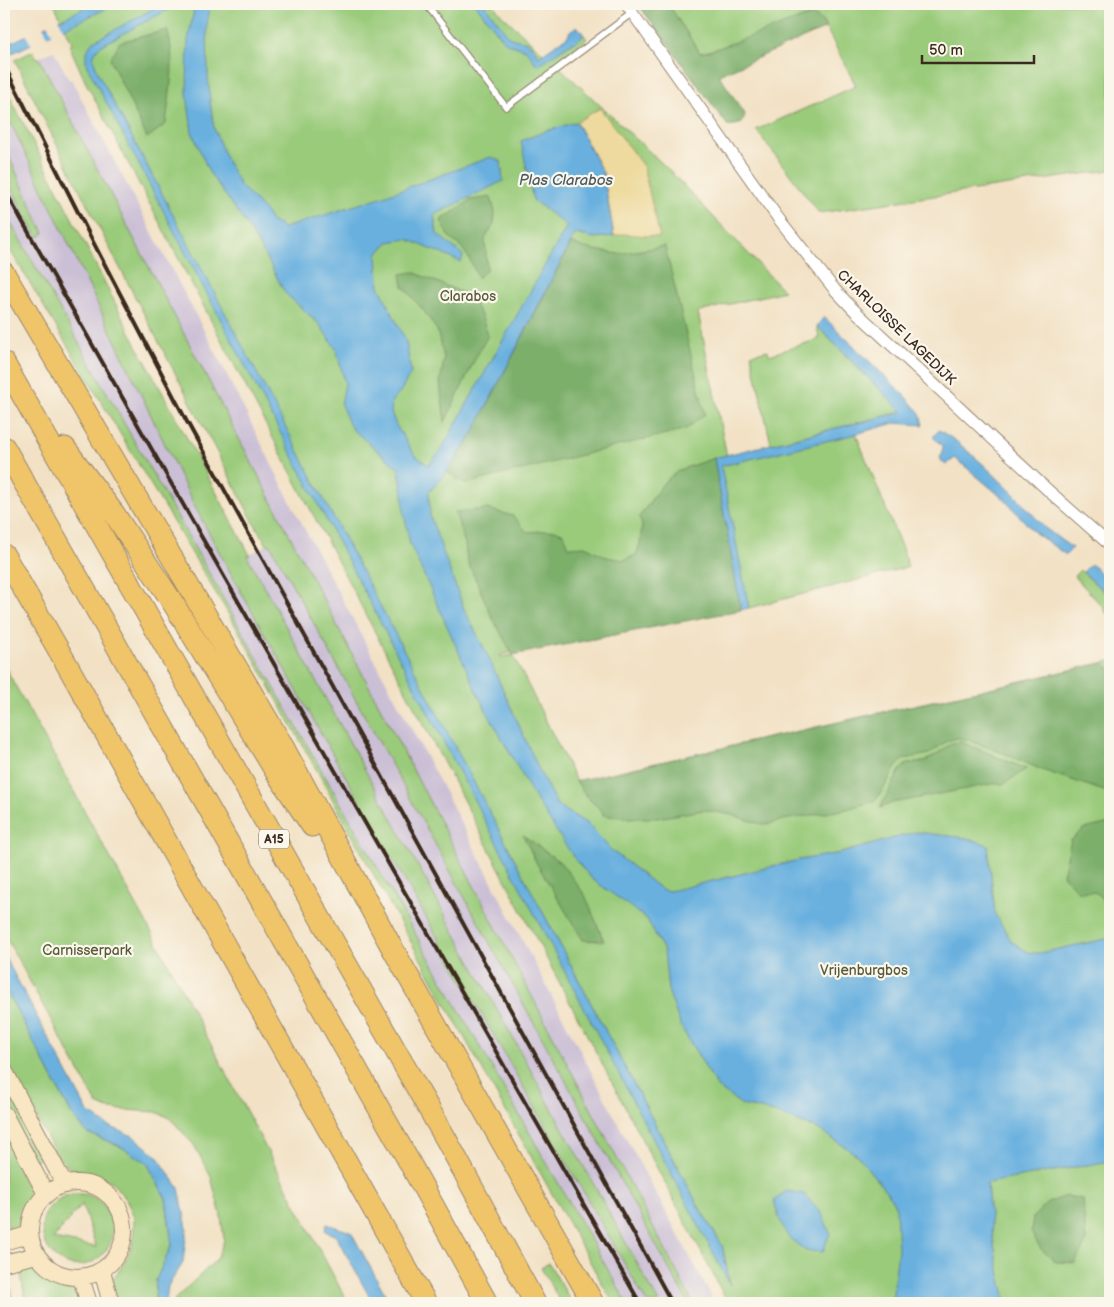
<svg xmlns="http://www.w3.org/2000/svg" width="1114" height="1307" viewBox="0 0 1114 1307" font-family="'Balsamiq Sans',sans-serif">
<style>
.industrial{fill:#cbbfd5}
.green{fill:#9acb7a;stroke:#6a7a4c;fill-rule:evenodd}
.forest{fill:#7baf6a;stroke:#5b6c44}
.sand{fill:#eeda9e;stroke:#94825e}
.water{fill:#69b0df;stroke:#526d7e}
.pier{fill:#f2e1c4}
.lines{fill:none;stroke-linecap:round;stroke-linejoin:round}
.lane-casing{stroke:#968671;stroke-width:8}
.street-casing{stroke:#968671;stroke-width:13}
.secondary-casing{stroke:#968671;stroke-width:18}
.highway-casing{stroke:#968671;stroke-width:23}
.lane{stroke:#fff;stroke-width:5.5}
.street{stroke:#fff;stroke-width:11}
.secondary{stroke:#f9e7c3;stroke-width:16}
.highway{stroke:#f0c469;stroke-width:21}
.rail{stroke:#3b2a1e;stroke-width:4}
.labels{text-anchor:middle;stroke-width:4.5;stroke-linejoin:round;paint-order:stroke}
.shield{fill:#fbf7ec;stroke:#75685c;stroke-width:1}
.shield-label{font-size:12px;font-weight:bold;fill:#3b2a1e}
.park-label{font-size:14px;fill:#585a3a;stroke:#fbf7ec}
.street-label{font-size:14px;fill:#3b2a1e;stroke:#fbf7ec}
.water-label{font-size:15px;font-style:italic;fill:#4b5962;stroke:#fbf7ec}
</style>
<rect width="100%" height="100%" fill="#fbf7ec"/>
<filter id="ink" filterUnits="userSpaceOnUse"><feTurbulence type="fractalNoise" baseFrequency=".02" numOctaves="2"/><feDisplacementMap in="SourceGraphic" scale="10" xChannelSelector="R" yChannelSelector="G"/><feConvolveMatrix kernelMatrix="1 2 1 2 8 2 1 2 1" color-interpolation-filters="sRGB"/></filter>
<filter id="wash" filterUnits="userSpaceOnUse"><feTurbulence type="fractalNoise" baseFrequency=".0096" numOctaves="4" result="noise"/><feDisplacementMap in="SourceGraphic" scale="20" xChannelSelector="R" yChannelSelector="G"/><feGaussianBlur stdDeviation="1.12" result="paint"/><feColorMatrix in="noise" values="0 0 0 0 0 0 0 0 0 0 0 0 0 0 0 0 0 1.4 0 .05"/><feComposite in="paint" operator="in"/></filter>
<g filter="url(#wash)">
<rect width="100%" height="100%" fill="#f2e1c4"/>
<path class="industrial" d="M54 51 69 80 71 79 218 357 292 505 444 790 620 1127 715 1303H692L186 338 39 58H37Z
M4 109 194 505 241 592 340 767 647 1303H627L252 649 4 211V175L35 233 4 147Z
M270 543 390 763 688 1303H659L247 556Z"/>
<path class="green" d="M54 4H493L501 14 548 58 584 35 587 39 555 63 668 169 784 291 698 312 727 457 856 434 907 561H906L908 567 749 608 747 598 500 655 501 657 513 655 576 781 1110 661V1303H728L85 81 70 47 72 43ZM257 387 487 818 541 909 700 1209 722 1245 730 1283Z
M668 4H1110V170L819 213 756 130 856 86 823 22 700 53Z
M33 51 37 58H39L693 1303H688L270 544 267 545 253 521C173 368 90 215 15 60Z
M4 85 134 340 250 555 247 556 659 1303H647L340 767 241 592 194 505 4 109Z
M4 146 44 233 39 237 35 233 4 175Z
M4 211 252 649 627 1303H613L387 899 320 776 238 630 4 240Z
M817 326 902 412 771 444 751 354 768 350 769 355 819 339Z
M1080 570 1107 594 1110 598V619L1102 606 1074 576Z
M4 665 154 937 348 1303H174L175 1299 217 1259 224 1240 221 1216 211 1177 194 1145 170 1118 156 1112 108 1109 97 1104 4 934Z
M4 986 71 1113 87 1133 118 1145 147 1163 166 1199 172 1244 156 1280 155 1303H116L113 1279 125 1262 133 1243 134 1217 126 1199 111 1181 89 1173 70 1169 57 1156 4 1058Z
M4 1081 45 1156 35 1161 4 1104Z
M4 1123 34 1185 32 1196 25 1210 20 1223 14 1231 9 1233 4 1202Z
M71 1194C75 1194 79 1194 83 1194 103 1197 116 1218 112 1237 110 1247 103 1256 94 1261 53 1283 20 1220 61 1198 64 1196 68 1195 71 1194ZM82 1204 96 1247 53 1239Z
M26 1263 39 1268 47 1276 66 1283 78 1297 81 1303H26L19 1265Z
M549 1263 572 1303H561L541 1268Z
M7 1269 14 1303H4V1270Z"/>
<path class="forest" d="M638 4H668L700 53 707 52 811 15C819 17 822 20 826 28L719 75 745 114 744 119 740 124 728 126Z
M167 30C177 60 169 94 166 124L147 138 110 59 120 42Z
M491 197 495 212 494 224 485 239 487 269 478 278 469 258 462 248 448 236 441 220 471 200Z
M571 243 585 248 618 254 665 246 705 414 686 429 465 484 447 472 472 435Z
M413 272 470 296 481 315 488 335 472 365 468 374 445 422 440 383 444 358 437 330 424 311 403 286 401 274Z
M714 458 741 610 513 655 492 617 467 560 465 544 455 512 487 509 513 516 527 532 555 530 564 534 569 547 585 546 607 557 624 560 636 555 640 544 642 525 639 517 664 482 679 470Z
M1103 663 1110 669V793L1042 770 1003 753 968 740 958 738 947 741 929 754 904 759 896 766 886 785 875 801 843 810 783 820 769 824H761L732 815 704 810 657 818H626L603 815 602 811 587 797 576 781Z
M962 742 1026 769 1004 784H992L892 803 880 808 900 770 907 764 922 762 931 758 952 743Z
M1110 823V908L1105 909C1101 891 1096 891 1079 892L1063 875 1071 840 1084 829Z
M523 835 561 863 585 895 604 941 583 940 537 864Z
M1066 1196 1083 1199 1086 1242 1075 1263 1056 1262 1041 1249 1031 1232 1033 1217 1047 1203Z"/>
<path class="sand" d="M600 108 643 166 660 237 623 234 614 236 603 173 576 122Z"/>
<path class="water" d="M93 4H116L4 57V46Z
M162 4H178L175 6 100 46C90 56 94 61 98 73L700 1209 722 1245 730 1285 89 70C84 57 85 54 92 42Z
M195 4H213L210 7 207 25 208 74 210 101 214 128 226 159 240 185 265 211 271 221 284 228 381 197 491 157 501 161 503 181 434 215 437 234 463 255 461 262 407 239 388 242 377 254 379 286 406 341 411 373 399 394 392 400 391 412 396 425 414 454 428 465 440 452 567 226 533 200 521 141 546 131 576 122 603 173 614 236 594 238 575 234 472 435 447 472 429 492 430 516 464 609 486 652 541 774 557 805 589 825 611 850 662 890 670 891 799 860 841 853 916 832 967 838 988 845 995 914 1012 942 1028 952 1032 953H1040L1110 938V1161L987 1183C990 1224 996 1264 1007 1303H892L898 1249 896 1208 890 1196 857 1155 818 1129 769 1111 742 1105 718 1088 681 1027 668 990 664 951 647 919 592 879 574 858 533 795 479 697 410 544 404 512 403 494 399 469 351 428 341 405 345 383 336 349 319 324 285 293 272 268 250 230 209 172 192 132 187 94 188 40Z
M475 4H484L510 38 527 42 531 45 539 56 568 36 570 31 577 26 584 35 575 42 571 43 540 64 537 65 526 50 506 43Z
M824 317 903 394 920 413 923 425 894 423 856 434 721 466 749 608 741 610 714 458 902 412 817 326Z
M939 430 956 441 984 465 1017 497 1045 528 1072 548 1066 555 1034 532 1004 499 955 458 946 465 940 460 943 447 933 437Z
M1091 564 1110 582V598L1107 594 1083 572Z
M4 955 88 1112 108 1126 133 1136 157 1156 179 1188 187 1228 183 1263 168 1286 166 1303H155L156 1280 172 1244 166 1199 147 1163 118 1145 87 1133 71 1113 4 986Z
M786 1191 804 1194 822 1214 830 1233 823 1252 806 1251 788 1237 779 1218 774 1201Z
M327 1224 351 1232 390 1303H373L336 1236 325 1231Z"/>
<path class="pier" d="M58 18 64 31 53 36 47 23Z
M42 25 49 38 32 46 25 33Z"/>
</g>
<g filter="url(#ink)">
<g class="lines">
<g class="lane-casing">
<path id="lane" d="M426 4 506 107 632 13"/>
</g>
<g class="street-casing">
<path id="street" d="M626 4 778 218 835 290 854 310 1051 493 1110 545"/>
</g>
<g class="secondary-casing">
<path id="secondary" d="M4 1070 65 1185
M4 1114 46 1194
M30 1230a47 47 0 1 1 94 0a47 47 0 1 1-94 0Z
M4 1242 30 1234
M4 1263 37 1255
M102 1271 111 1303
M81 1278 89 1303"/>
</g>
<g class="highway-casing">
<path id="highway" d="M4 273 280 741 390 944 593 1303
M4 363 446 1139 535 1303
M4 447 402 1149 487 1303
M65 448 115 515 173 603 276 772 312 826
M4 555 66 663 426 1303"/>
</g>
<use href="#lane" class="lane"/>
<use href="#street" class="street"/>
<use href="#secondary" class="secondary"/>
<use href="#highway" class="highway"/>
<path class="rail" d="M4 65 91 238 186 420 672 1303
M4 189 226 580 640 1303"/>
</g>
</g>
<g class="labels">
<rect class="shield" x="259" y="829.5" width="30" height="19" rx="4"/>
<g class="shield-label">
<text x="274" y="843">A15</text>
</g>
<g class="park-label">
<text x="468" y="301">Clarabos</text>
<text x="87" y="955">Carnisserpark</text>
<text x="864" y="975">Vrijenburgbos</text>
</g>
<g class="street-label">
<text transform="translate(897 327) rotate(44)" y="5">CHARLOISSE LAGEDIJK</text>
</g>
<g class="water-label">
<text x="566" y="185">Plas Clarabos</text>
</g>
</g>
<rect width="1114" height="1307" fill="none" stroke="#fbf7ec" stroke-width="20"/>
<path d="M922 55v8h112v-8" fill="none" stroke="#3b2a1e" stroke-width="2.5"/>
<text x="929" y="55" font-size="15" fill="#3b2a1e" stroke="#fbf7ec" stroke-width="4" paint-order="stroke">50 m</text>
</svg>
